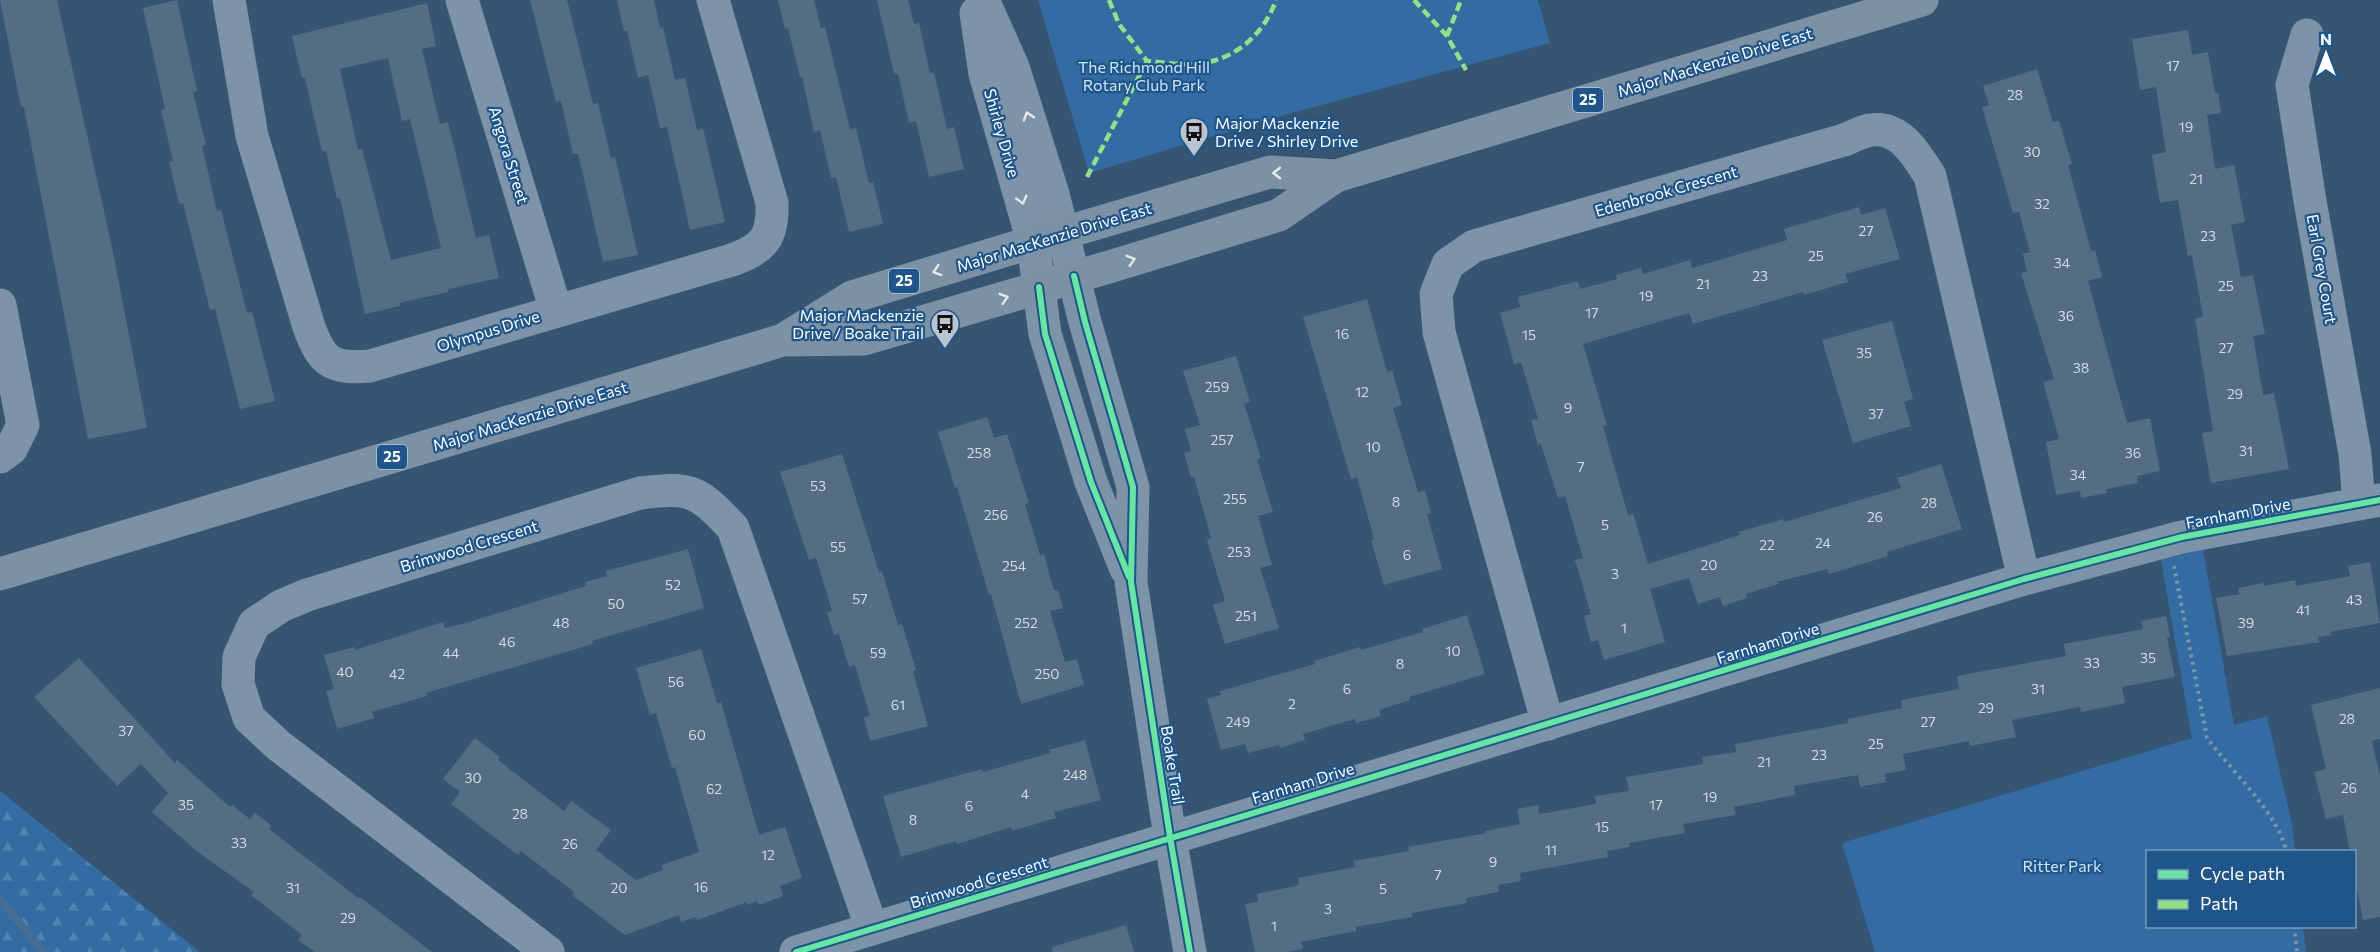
<svg xmlns="http://www.w3.org/2000/svg" width="2380" height="952" viewBox="0 0 2380 952" font-family="Commissioner,sans-serif">
<style>
.green{fill:#336ca2}
.forest{fill:url(#forest-firs)}
.lines{fill:none;stroke-linecap:round;stroke-linejoin:round}
.stream{stroke:#476d93;stroke-width:8}
.building{fill:#546d84;fill-rule:evenodd}
.path{stroke:#7d93a7;stroke-width:4;stroke-dasharray:3 4.5;stroke-linecap:butt}
.minor{stroke:#7d93a7;stroke-width:33}
.major{stroke:#7d91a5;stroke-width:33}
.quiet{stroke:#91e382;stroke-width:4.5;stroke-dasharray:9 4.5;stroke-linecap:butt}
.cycleway-casing{stroke:#1e558b;stroke-width:10}
.cycleway{stroke:#66e7a1;stroke-width:6}
.oneway{stroke:#e5e9ed}
.labels{text-anchor:middle;stroke-width:4.5;stroke-linejoin:round;paint-order:stroke}
.number-label{font-size:14px;fill:#d4dae0}
.shield{fill:#1e558b;stroke:#bcccdc;stroke-width:1.5}
.shield-label{font-size:15px;font-weight:bold;fill:#fff}
.street-label{font-size:16px;fill:#fff;stroke:#1e558b}
.park-label{font-size:16px;fill:#d0e5f9;stroke:#1e558b}
.poi-label{font-size:16px;fill:#fff;stroke:#1e558b;text-anchor:start}
</style>
<defs>
<pattern id="forest-firs" width="22" height="20" patternUnits="userSpaceOnUse" patternTransform="scale(1.5)"><rect width="22" height="20" fill="#336ca2"/><path d="M5 1l3.5 6h-7zM16 11l3.5 6h-7z" fill="#5282b0"/></pattern>
</defs>
<rect width="100%" height="100%" fill="#365572"/>
<path class="green" d="M1038 0H1538L1550 43 1288 114 1089 173Z
M2203 549 2234 725 2267 716 2292 824 2295 851 2148 852V926L2303 927 2306 952H1875L1842 843 2192 738 2161 560Z"/>
<path class="forest" d="M0 791 200 952H0Z"/>
<g class="lines">
<path class="stream" d="M0 900 44 952"/>
</g>
<path class="building" d="M0 0H57L112 247 147 428 88 439 24 107H21Z
M177 0 197 91 193 92 206 145 202 146 217 211 221 210 247 313 252 312 275 401 240 409 215 309 210 310 183 203 179 204 169 162 173 161 161 110 165 109 143 8Z
M530 0H567L593 104 598 103 611 158 615 157 638 255 603 262 578 153 573 154 561 101 556 102Z
M617 0H654L660 28 663 27 675 80 685 78 697 130 703 128 725 222 690 230 667 127 660 128 648 75 638 78 627 30 624 31Z
M778 0H814L821 28 825 27 850 129 856 128 869 183 873 182 883 224 849 232 836 177 831 178 820 130 814 132 802 77H800L788 28 785 29Z
M877 0H908L914 24 919 23 930 73 934 72 947 129 954 127 964 169 929 177 916 121 909 123 898 73 894 74Z
M427 3 436 46 422 49 440 124 448 122 476 238 489 235 499 278 448 289V292L399 303 400 306 365 314 340 198 337 199 326 151 322 152 305 78H302L292 36ZM388 58 402 121 410 119 441 248 391 260 362 149 358 150 340 69Z
M2188 30 2192 55 2208 52 2215 93H2218L2221 113 2207 115 2215 169 2234 165 2245 222 2231 225 2241 277 2253 275 2265 334 2253 336 2263 395 2274 393 2289 469 2211 483 2202 433 2213 431 2195 319 2203 317 2192 255 2188 256 2178 200 2160 203 2152 155 2166 152 2156 87 2140 90 2132 39Z
M2037 69 2053 122 2059 121 2072 164 2068 165 2091 251 2095 250 2102 277 2088 281 2127 423 2150 418 2160 471 2137 476 2138 483 2106 489 2107 493 2081 498 2080 491 2056 495 2046 442 2059 439 2043 382 2054 379 2021 273 2027 272 2023 254 2030 252 2019 212 2013 213 1982 107 1989 105 1983 86Z
M1859 207 1861 215 1885 208 1900 259 1845 274 1848 282 1804 295 1803 292 1693 324 1689 313 1583 344 1607 425 1603 426 1628 515 1633 513 1648 564 1740 535 1739 532 1783 519 1784 522 1901 488 1897 478 1941 464 1962 529 1887 552 1888 556 1846 569 1829 574 1827 569 1777 582 1778 584 1746 594 1747 598 1723 606 1720 597 1698 604 1689 578 1650 589 1665 642 1604 660 1598 640 1591 642 1584 616 1591 614 1575 560 1583 558 1565 496 1558 498 1541 444 1538 445 1531 420 1538 419 1521 362 1514 364 1500 313 1520 307 1518 297 1578 281 1580 289 1617 279 1616 275 1641 268 1643 274 1690 260 1692 268 1787 240 1784 229Z
M1367 299 1387 372 1392 370 1402 405 1393 408 1418 492 1425 490 1431 513 1427 514 1442 569 1384 585 1371 540 1374 539 1357 477 1351 479 1303 317Z
M1892 321 1913 399 1904 402 1911 426 1853 443 1822 340Z
M1236 356 1250 402 1244 403 1261 458 1257 459 1273 512 1258 516 1272 565 1260 568 1279 628 1225 644 1213 605 1225 601 1207 540 1211 538 1194 477 1191 478 1184 453 1191 451 1185 429 1200 425 1183 371Z
M987 417 994 438 1007 434 1029 503 1025 504 1040 555 1044 554 1054 591 1058 590 1063 608 1050 611 1065 662 1077 659 1084 685 1021 704 991 594 989 595 957 487 955 488 938 432Z
M842 454 879 572 882 571 898 625 902 624 916 670 913 671 928 726 870 741 864 718 870 716 855 665 849 667 839 634 834 635 827 612 832 611 816 558 809 560 780 472Z
M688 549 704 608 592 641 593 644 426 693 427 696 372 712 374 718 337 729 326 691 334 689 324 655 354 647 355 650 443 622 445 628 466 623 586 586 585 582 607 576 606 571Z
M2370 562 2380 623 2330 632 2331 635 2318 637 2319 642 2227 656 2216 598 2239 594 2238 588 2264 583V586L2295 580 2296 586 2350 576 2348 566Z
M1467 615 1485 674 1409 697 1410 700 1379 710 1381 716 1356 723 1355 719 1303 734 1305 740 1280 748 1279 745 1248 753 1245 744 1221 750 1207 699 1221 695 1220 691 1315 664 1314 661 1360 647 1361 650 1423 632 1422 629Z
M2166 616 2170 637 2167 638 2175 677 2122 687 2125 703 2081 712 2080 707 2012 720 2016 737 1970 746 1969 741 1903 754 1906 770 1885 774 1886 782 1860 787 1858 775 1794 786 1795 795 1734 807 1736 815 1683 824 1685 833 1629 843 1630 847 1607 851 1608 857 1520 873 1521 881 1498 885 1499 892 1466 898 1467 903 1412 913V917L1356 927V931L1301 942 1303 949 1287 952H1255L1245 904 1258 902 1257 894 1299 885 1298 878 1355 867 1353 861 1409 851 1408 847 1486 833 1485 831 1520 824 1517 809 1538 805 1539 814 1596 804 1595 796 1629 791 1626 777 1703 764 1702 757 1736 752 1735 744 1848 723 1847 719 1902 708 1901 700 1959 689 1957 676 2066 656 2064 644 2143 629 2141 621Z
M701 649 717 703 721 702 759 835 785 827 802 878 780 886 783 896 759 905 757 901 747 905V902L697 920 696 917 681 922 679 915 625 935 572 895 574 892 521 851 518 855 451 804 460 792 443 779 475 738 500 757 498 760 564 811 571 801 611 830 596 850 636 880 663 870 662 865 699 852 675 767 672 768 656 713 650 715 636 668Z
M79 658 175 763 177 760 230 807 232 805 250 819 255 813 271 825 269 829 358 898 360 897 432 952H315L298 940 302 935 251 895 254 892 198 852 152 812 168 793 141 764 117 786 34 697Z
M2380 688V739L2372 741 2380 776V917L2363 920 2355 879V852H2350L2343 815 2326 819 2314 772 2326 769 2311 705Z
M1085 740 1101 800 1054 812 1056 818 1012 831 1011 827 957 844 956 841 901 857 883 796 982 769 983 772 1050 753 1049 750Z
M1126 925 1134 952H1053L1052 947Z"/>
<g class="lines">
<path class="path" d="M2174 566 2207 738C2228 767 2282 818 2286 852
M2294 926 2297 952"/>
<path class="minor" d="M229 0 252 136 309 327C322 363 332 369 370 366L732 260C764 248 773 238 772 203L713 0
M462 0 556 311
M983 0 1013 67 1053 194 1085 322 1133 487 1131 582 1170 837 1190 952
M976 13 985 74 1033 242 1045 334 1091 482 1126 569
M2307 35 2292 85 2310 201 2355 454 2359 504
M0 305 23 425 11 449 0 457
M1548 724 1439 332 1436 294 1448 264 1474 246 1844 140C1852 137 1862 131 1871 130 1900 126 1916 154 1930 176L2024 579
M548 952 278 745 249 718 238 684 239 657 254 624 281 606 307 595 640 493C692 487 697 490 733 528L872 929
M796 952 2024 579 2182 537 2380 500"/>
<path class="major" d="M783 340 864 339 1109 267 1279 215 1336 176 1922 0
M0 574 783 340 852 297 1033 242 1270 172 1336 176"/>
<path class="quiet" d="M1109 0 1119 24 1147 61C1162 62 1178 65 1193 64 1232 63 1264 35 1276 0
M1414 0 1447 36 1466 70
M1447 36 1461 0
M1087 177 1147 61"/>
<g class="cycleway-casing">
<path id="cycleway" d="M1074 276 1085 322 1133 487 1131 582 1170 837 1190 952
M1039 287 1045 334 1091 482 1129 577
M796 952 2024 579 2182 537 2380 500"/>
</g>
<use href="#cycleway" class="cycleway"/>
</g>
<defs><path id="oneway-chevron" d="M-2-3.5L2.5 0L-2 3.5" fill="none" stroke-width="1.6" stroke-linecap="round" stroke-linejoin="round" transform="scale(1.5)"/></defs>
<g class="oneway">
<use href="#oneway-chevron" transform="translate(1028 116) rotate(-107)"/>
<use href="#oneway-chevron" transform="translate(1277 173) rotate(-180)"/>
<use href="#oneway-chevron" transform="translate(1022 200) rotate(75)"/>
<use href="#oneway-chevron" transform="translate(1131 260) rotate(-17)"/>
<use href="#oneway-chevron" transform="translate(937 271) rotate(163)"/>
<use href="#oneway-chevron" transform="translate(1004 298) rotate(-17)"/>
</g>
<defs>
<g id="bus-pin" transform="scale(1.5)"><path d="M0 17L-7.5 6A9.5 9.5 0 1 1 7.5 6Z" fill="#b9c4ce" stroke="#1e558b"/><path d="M-5-6H5V4H4V6H2V4H-2V6H-4V4H-5ZM-3.5-4V0h7V-4ZM-3.5 1.2v1.5H-2V1.2ZM2 1.2v1.5H3.5V1.2Z" fill="#111"/></g>
</defs>
<g fill-rule="evenodd">
<use href="#bus-pin" x="1194" y="132"/>
<use href="#bus-pin" x="945" y="324"/>
</g>
<g class="labels">
<g class="number-label">
<text x="2173" y="71">17</text>
<text x="2015" y="100">28</text>
<text x="2186" y="132">19</text>
<text x="2032" y="157">30</text>
<text x="2196" y="184">21</text>
<text x="2042" y="209">32</text>
<text x="1866" y="236">27</text>
<text x="2208" y="241">23</text>
<text x="1816" y="261">25</text>
<text x="2062" y="268">34</text>
<text x="1760" y="281">23</text>
<text x="1703" y="289">21</text>
<text x="2226" y="291">25</text>
<text x="1646" y="301">19</text>
<text x="1592" y="318">17</text>
<text x="2066" y="321">36</text>
<text x="1342" y="339">16</text>
<text x="1529" y="340">15</text>
<text x="2226" y="353">27</text>
<text x="1864" y="358">35</text>
<text x="2081" y="373">38</text>
<text x="1217" y="392">259</text>
<text x="1362" y="397">12</text>
<text x="2235" y="399">29</text>
<text x="1568" y="413">9</text>
<text x="1876" y="419">37</text>
<text x="1222" y="445">257</text>
<text x="1373" y="452">10</text>
<text x="2246" y="456">31</text>
<text x="979" y="458">258</text>
<text x="2133" y="458">36</text>
<text x="1581" y="472">7</text>
<text x="2078" y="480">34</text>
<text x="818" y="491">53</text>
<text x="1235" y="504">255</text>
<text x="1396" y="507">8</text>
<text x="1929" y="508">28</text>
<text x="996" y="520">256</text>
<text x="1875" y="522">26</text>
<text x="1605" y="530">5</text>
<text x="1823" y="548">24</text>
<text x="1767" y="550">22</text>
<text x="838" y="552">55</text>
<text x="1239" y="557">253</text>
<text x="1407" y="560">6</text>
<text x="1709" y="570">20</text>
<text x="1014" y="571">254</text>
<text x="1615" y="579">3</text>
<text x="673" y="590">52</text>
<text x="860" y="604">57</text>
<text x="2354" y="605">43</text>
<text x="616" y="609">50</text>
<text x="2303" y="615">41</text>
<text x="1246" y="621">251</text>
<text x="561" y="628">48</text>
<text x="1026" y="628">252</text>
<text x="2246" y="628">39</text>
<text x="1624" y="633">1</text>
<text x="507" y="647">46</text>
<text x="1453" y="656">10</text>
<text x="451" y="658">44</text>
<text x="878" y="658">59</text>
<text x="2148" y="663">35</text>
<text x="2092" y="668">33</text>
<text x="1400" y="669">8</text>
<text x="345" y="677">40</text>
<text x="397" y="679">42</text>
<text x="1047" y="679">250</text>
<text x="676" y="687">56</text>
<text x="1347" y="694">6</text>
<text x="2038" y="694">31</text>
<text x="1292" y="709">2</text>
<text x="898" y="710">61</text>
<text x="1986" y="713">29</text>
<text x="2347" y="724">28</text>
<text x="1238" y="727">249</text>
<text x="1928" y="727">27</text>
<text x="126" y="736">37</text>
<text x="697" y="740">60</text>
<text x="1876" y="749">25</text>
<text x="1819" y="760">23</text>
<text x="1764" y="767">21</text>
<text x="1075" y="780">248</text>
<text x="473" y="783">30</text>
<text x="2349" y="793">26</text>
<text x="714" y="794">62</text>
<text x="1025" y="799">4</text>
<text x="1710" y="802">19</text>
<text x="186" y="810">35</text>
<text x="1656" y="810">17</text>
<text x="969" y="811">6</text>
<text x="520" y="819">28</text>
<text x="913" y="825">8</text>
<text x="1602" y="832">15</text>
<text x="239" y="848">33</text>
<text x="570" y="849">26</text>
<text x="1551" y="855">11</text>
<text x="768" y="860">12</text>
<text x="1493" y="867">9</text>
<text x="1438" y="880">7</text>
<text x="701" y="892">16</text>
<text x="293" y="893">31</text>
<text x="619" y="893">20</text>
<text x="1383" y="894">5</text>
<text x="1328" y="914">3</text>
<text x="348" y="923">29</text>
<text x="1274" y="931">1</text>
</g>
<g class="shield">
<rect x="1573" y="88" width="30" height="24" rx="4.5"/>
<rect x="889" y="269" width="30" height="24" rx="4.5"/>
<rect x="377" y="445" width="30" height="24" rx="4.5"/>
</g>
<g class="shield-label">
<text x="1588" y="105">25</text>
<text x="904" y="286">25</text>
<text x="392" y="462">25</text>
</g>
<g class="street-label">
<text transform="translate(1715 62) rotate(-17)" y="6">Major MacKenzie Drive East</text>
<text transform="translate(1002 133) rotate(74)" y="6">Shirley Drive</text>
<text transform="translate(509 155) rotate(73)" y="6">Angora Street</text>
<text transform="translate(1666 191) rotate(-16)" y="6">Edenbrook Crescent</text>
<text transform="translate(1054 237) rotate(-17)" y="6">Major MacKenzie Drive East</text>
<text transform="translate(2322 269) rotate(80)" y="6">Earl Grey Court</text>
<text transform="translate(488 331) rotate(-17)" y="6">Olympus Drive</text>
<text transform="translate(530 416) rotate(-17)" y="6">Major MacKenzie Drive East</text>
<text transform="translate(2238 513) rotate(-11)" y="6">Farnham Drive</text>
<text transform="translate(469 546) rotate(-17)" y="6">Brimwood Crescent</text>
<text transform="translate(1768 643) rotate(-17)" y="6">Farnham Drive</text>
<text transform="translate(1173 765) rotate(81)" y="6">Boake Trail</text>
<text transform="translate(1303 783) rotate(-17)" y="6">Farnham Drive</text>
<text transform="translate(979 882) rotate(-17)" y="6">Brimwood Crescent</text>
</g>
<g class="park-label">
<text x="1144" y="73">The Richmond Hill<tspan x="1144" dy="18">Rotary Club Park</tspan></text>
<text x="2062" y="872">Ritter Park</text>
</g>
<g class="poi-label">
<text x="1215" y="129">Major Mackenzie<tspan x="1215" dy="18">Drive / Shirley Drive</tspan></text>
<text x="924" y="321" text-anchor="end">Major Mackenzie<tspan x="924" dy="18">Drive / Boake Trail</tspan></text>
</g>
</g>
<rect x="2146" y="850" width="210" height="78" fill="#1e558b" stroke="#7899b9" stroke-width="1.5"/>
<rect x="2158" y="870" width="30" height="9" fill="#66e7a1" stroke="#7899b9" stroke-width="1.5"/>
<text x="2200" y="880" font-size="18" fill="#ffffff">Cycle path</text>
<rect x="2158" y="900" width="30" height="9" fill="#91e382" stroke="#7899b9" stroke-width="1.5"/>
<text x="2200" y="910" font-size="18" fill="#ffffff">Path</text>
<g transform="translate(2326 54)" stroke="#1e558b" stroke-width="4.5" paint-order="stroke">
<path d="M0-4.5L10 22L0 15L-10 22Z" fill="#ffffff"/>
<text y="-9" font-size="16" font-weight="bold" text-anchor="middle" fill="#ffffff">N</text>
</g>
</svg>
